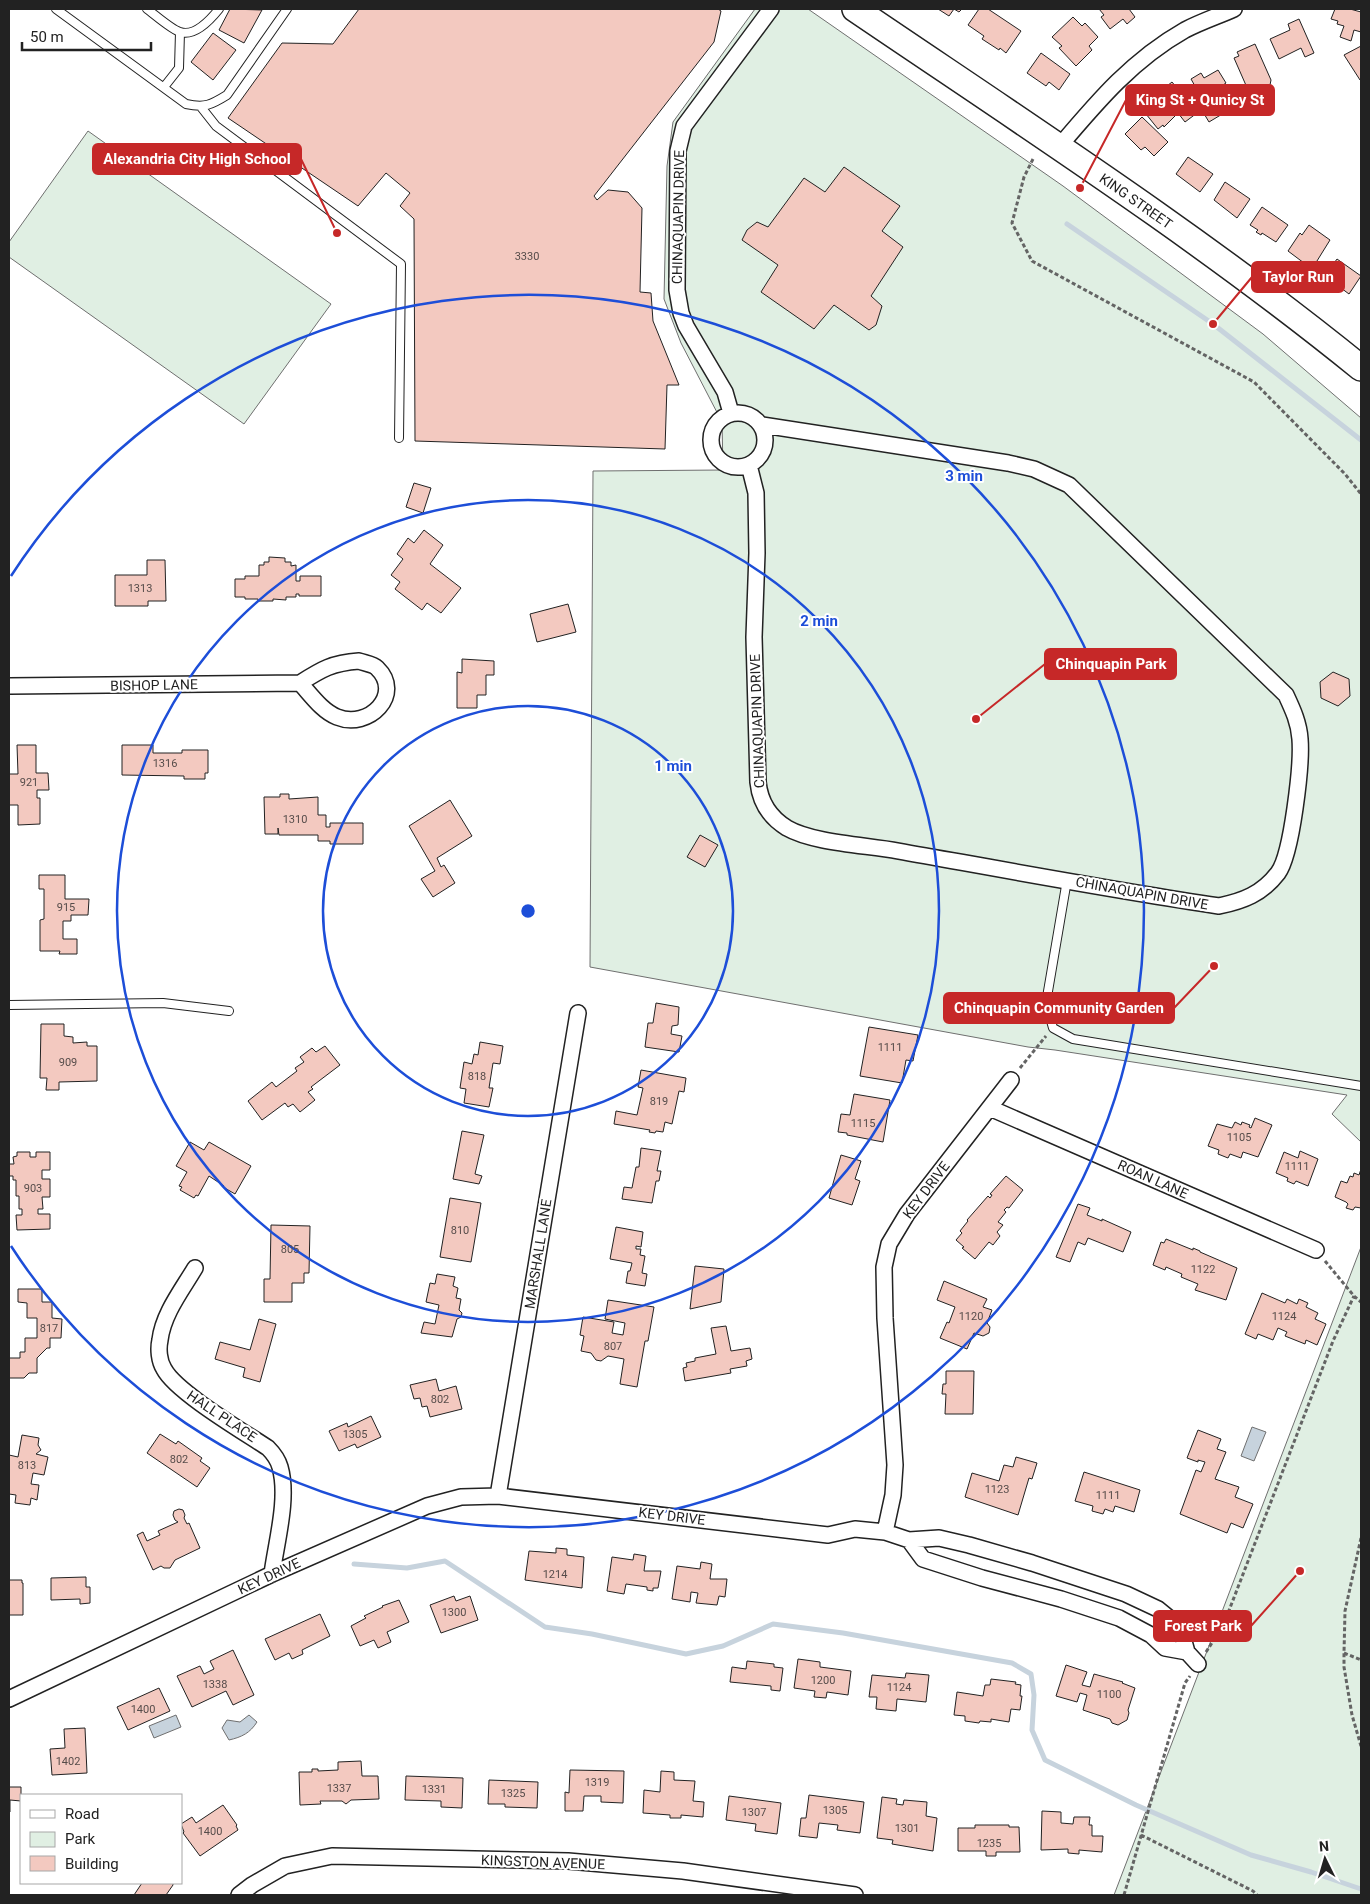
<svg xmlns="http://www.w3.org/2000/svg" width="1370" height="1904" viewBox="0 0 1370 1904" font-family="Roboto,sans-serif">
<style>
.green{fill:#e0efe3;stroke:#6f6f6f}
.water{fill:#c7d3dd;stroke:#6f6f6f}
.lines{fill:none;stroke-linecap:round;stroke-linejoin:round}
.stream{stroke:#c7d3dd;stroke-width:5}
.building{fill:#f3c9c0;stroke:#222}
.lane-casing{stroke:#222;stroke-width:10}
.street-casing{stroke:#222;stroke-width:18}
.primary-casing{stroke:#222;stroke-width:28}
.path{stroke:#646464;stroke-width:3;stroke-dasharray:4 2.5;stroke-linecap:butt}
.lane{stroke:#fff;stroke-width:8}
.street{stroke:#fff;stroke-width:15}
.primary{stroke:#fff;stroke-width:25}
.ring{fill:none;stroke:#1d4ed8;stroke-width:2.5}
.labels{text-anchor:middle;stroke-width:4;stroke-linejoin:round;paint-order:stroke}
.number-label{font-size:11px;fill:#564c4a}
.street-label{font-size:14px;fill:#222;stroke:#fff}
.centre{fill:#1d4ed8;stroke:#fff;stroke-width:2.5}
.ring-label{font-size:15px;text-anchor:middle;font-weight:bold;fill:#1d4ed8;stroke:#fff;stroke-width:4;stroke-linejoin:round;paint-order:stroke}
.leader{fill:none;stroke:#c62828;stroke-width:2}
.callout-dot{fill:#c62828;stroke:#fff;stroke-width:2}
.callout{fill:#c62828;stroke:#c62828;stroke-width:2}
.callout-label{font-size:15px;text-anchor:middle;font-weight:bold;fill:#fff}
</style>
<rect width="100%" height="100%" fill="#fff"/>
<path class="green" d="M755 9H808L1063 186 1263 334 1361 418V1142L1332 1114 1347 1095 1055 1050 1028 1047 590 967 593 471 723 470 722 422 681 343 664 299 667 166 673 122Z
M88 131 331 304 244 424 9 257V242Z
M1361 1247V1895H1114Z"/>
<path class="water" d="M1252 1427 1266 1432 1254 1461 1241 1456Z
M176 1715 181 1727 154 1738 149 1726Z
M249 1715 257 1722C250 1733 242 1737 229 1740L222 1728 227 1720 240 1722Z"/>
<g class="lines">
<path class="stream" d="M1067 224 1213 324 1361 440
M354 1564 407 1568 445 1561 545 1627 592 1634 686 1654 723 1646 773 1624 843 1633 1012 1663 1031 1674 1034 1695 1032 1730 1045 1760 1136 1805 1251 1855 1311 1872 1361 1889"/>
</g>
<path class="building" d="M230 9 262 10 244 43 219 30Z
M359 9H718L721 11 714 42 594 196 597 200 608 190 628 192 642 208 640 292 651 293 653 321 679 385H667L665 449 415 441 414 219 400 206 410 193 386 173 358 206 228 118 282 43 333 44Z
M938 9H962L959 12 954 9 949 16Z
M979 9H988L1021 31 1006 53 1000 48 999 50 982 39 984 36 968 25Z
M1099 9H1129L1135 17 1127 24 1123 19 1110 29 1101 17 1104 15Z
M1335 9H1350L1361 12V32L1354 30 1351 41 1340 37 1344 26 1337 24 1338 21 1331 19Z
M1073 17 1082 26 1085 23 1098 37 1089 46 1092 50 1076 66 1059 48 1062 46 1052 37Z
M1299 19 1314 53 1305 57 1301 48 1279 59 1270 39 1290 30 1288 24Z
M213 33 236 50 213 80 191 62Z
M1255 44 1271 80 1270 85 1265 88 1267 93 1252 99 1234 58 1239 56 1237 52Z
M1361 46V79L1360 80 1344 55Z
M1041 53 1070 74 1059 90 1049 82 1046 86 1027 73Z
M1218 70 1226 83 1223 85 1230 96 1223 100 1229 110 1209 122 1203 112 1208 109 1191 79 1201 73 1204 78Z
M1172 82 1197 113 1185 122 1178 113 1164 127 1163 125 1158 129 1146 114 1166 95 1162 90Z
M1142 117 1168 142 1154 156 1145 147 1141 150 1125 134Z
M1188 157 1213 174 1200 192 1176 174Z
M844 167 900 206 882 231 903 247 871 296 882 306 876 325 869 330 834 305 814 329 761 292 778 265 742 240 747 230 757 222 768 227 804 178 825 192Z
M1225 182 1250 199 1237 218 1214 200Z
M1262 207 1288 225 1276 242 1262 233 1261 235 1256 232 1258 230 1250 225Z
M1309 225 1330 240 1312 269 1288 251 1300 233 1302 235Z
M1337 259 1361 276 1349 294 1325 276Z
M414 483 431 488 423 513 406 507Z
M424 530 443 545 430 564 461 588 441 613 427 603 422 610 395 589 400 582 391 575 403 559 397 554 408 538 414 543Z
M269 557 285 558V562H291V566L296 565V581H300V576H321V596H299V594H296V597H286V600L273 599V601H258V599H245V597H235V579H245V576H259V565H264V562H269Z
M147 560H165L166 601H148V606H115V575H147Z
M568 604 576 632 537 642 530 614Z
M462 659 494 661V675H486V695H477V708H457V672L462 673Z
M1333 672 1349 679 1350 696 1338 706 1321 698 1320 682Z
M17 745H36V773H48L49 790H37V798H40V824L18 825V805H9V774H18Z
M122 745H153V753H182V750H208V773H205V779H184V776L122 775Z
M280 794H289V799L318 797V815H326V827H330V823H363V844H330V841H318V835H279L278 828V834H265L264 797H280Z
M450 800 472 836 437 858 441 867 444 865 455 883 433 897 421 879 435 871 409 826Z
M700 835 718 845 705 867 687 857Z
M39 875H65V899H89L88 915H71V921H63V939H77V954H59L60 951H40V920L44 919V889H39Z
M656 1003 679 1007 678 1025 672 1026 671 1034 682 1036 679 1052 645 1047 648 1023H653Z
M41 1024H64V1036L73 1037V1043L87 1042V1046H97V1081L59 1082V1090H46L47 1078H40Z
M869 1027 918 1035 913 1061 906 1060 902 1083 860 1076Z
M480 1042 503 1046 500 1064 493 1063 489 1088H493L489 1107 464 1103 466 1089 460 1088 464 1062 472 1064 474 1054 478 1055Z
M325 1046 340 1065 311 1087 313 1089 308 1092 315 1100 300 1112 293 1104 288 1107 285 1103 262 1120 248 1101 272 1082 276 1087 297 1071 295 1068 304 1062 300 1057 312 1048 316 1052Z
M641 1070 686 1078 684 1092 679 1091 672 1124 665 1122 663 1132 656 1131 655 1133 649 1132 650 1130 614 1124 616 1111 637 1115 643 1088 638 1087Z
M854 1094 890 1100 883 1142 847 1135V1133L838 1132 841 1114 850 1115Z
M1255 1118 1272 1125 1258 1157 1243 1152 1241 1158 1230 1154 1228 1158 1218 1154 1219 1150 1208 1146 1217 1124 1232 1128 1235 1122 1241 1125 1242 1122 1250 1125 1249 1127 1251 1128Z
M462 1131 484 1135 475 1174 482 1176 479 1184 453 1179Z
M190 1142 204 1150 209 1142 251 1166 235 1194 223 1187 224 1186 209 1176 198 1196 196 1195 194 1198 180 1190 182 1187 179 1186 187 1172 176 1166Z
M641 1148 661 1151 657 1171H661L659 1181H656L652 1203 622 1199 624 1187 632 1188 636 1167H639Z
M1300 1151 1318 1159 1308 1186 1296 1181 1294 1184 1287 1181 1288 1178 1276 1173 1284 1152 1298 1158Z
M17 1152H30V1157H36V1152H50V1170H42V1179H50V1197H42L43 1209H38V1214H50V1229L17 1230 16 1215H22V1209H19V1196H16V1180H13V1176H9V1164H14L13 1157 17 1156Z
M841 1155 861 1161 855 1179 860 1181 852 1205 829 1198Z
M1361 1169V1208L1355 1207 1353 1210 1346 1208 1348 1204 1346 1202 1335 1197 1341 1181 1347 1183 1350 1176 1353 1177 1354 1173 1359 1175Z
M1006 1176 1023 1190 1009 1208 1007 1207 1004 1210 1006 1212 998 1222 1003 1225 997 1232 1000 1236 993 1245 989 1242 975 1259 962 1248 964 1247 956 1240 962 1233 960 1231 968 1221 967 1220 988 1196 990 1198 992 1195 990 1194Z
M450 1198 481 1203 471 1262 440 1257Z
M1078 1204 1090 1208 1087 1215 1102 1221V1219L1131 1232 1123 1252 1088 1238 1085 1245 1078 1242 1070 1262 1056 1257Z
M271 1225 310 1226 309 1273H304V1283H292V1302H264V1279H270Z
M616 1227 643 1232 641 1247 636 1246V1249H641L640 1255 645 1256 642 1273 647 1274 645 1286 626 1283 628 1271H630L632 1263 610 1259Z
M1166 1239 1193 1250V1248L1200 1251V1252L1237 1268 1226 1300 1195 1290 1198 1284 1181 1277 1182 1274 1166 1267 1165 1270 1153 1265 1161 1242 1164 1243Z
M695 1266 724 1269 721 1302 690 1309Z
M437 1274 455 1277 453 1286 458 1288 456 1298 461 1299 459 1310 462 1313 461 1317 457 1319 452 1337 421 1333 424 1322 435 1324 439 1305 426 1302 430 1283 435 1284Z
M944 1281 987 1299 983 1307 992 1310 987 1323 990 1327 989 1333 983 1336 974 1333 967 1349 940 1338 947 1322 949 1323 955 1307 937 1300Z
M18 1289H42V1302H52V1318L62 1319 61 1338H50V1348H47L37 1358V1373H29L24 1378H9V1358H20V1352H25V1338H37V1318H27V1303L18 1302Z
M1262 1293 1285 1303 1287 1299 1297 1304 1299 1299 1308 1303 1306 1307 1318 1313 1315 1319 1326 1324 1317 1345 1306 1340 1305 1344 1285 1336 1287 1332 1278 1328 1273 1340 1258 1334 1256 1339 1245 1334Z
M608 1300 654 1307 648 1341H645L637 1387 620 1384 624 1359 608 1356 601 1361 596 1360 591 1353 581 1351 584 1336 580 1335 583 1317 614 1322 612 1333 623 1335 625 1323 605 1319Z
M259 1319 276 1324 260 1382 243 1377 245 1368 215 1359 220 1342 250 1350Z
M726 1326 731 1351 750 1348 752 1359 746 1361 747 1366 730 1369 731 1373 685 1381 683 1368 687 1367 686 1363 695 1361V1358L716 1354 711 1328Z
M946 1371H974L973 1414H945L946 1394H942L943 1384H946Z
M436 1379 439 1391 456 1386 462 1409 430 1417 427 1406 422 1407 420 1398 414 1399 410 1385Z
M371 1416 381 1437 357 1448 355 1444 339 1451 329 1431 347 1423 348 1427Z
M1198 1430 1221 1439 1217 1449 1226 1452 1215 1479 1239 1487 1235 1497 1253 1504 1243 1528 1231 1523 1227 1533 1180 1514 1196 1470 1201 1472 1205 1462 1198 1460V1462L1187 1458Z
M160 1434 176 1444 178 1441 202 1458 200 1461 210 1468 197 1487 147 1453Z
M22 1435 39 1438 38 1445 41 1450 36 1454 48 1457 44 1475 33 1473 31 1484 39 1485 37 1500 31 1498 30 1505 15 1503 16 1495 9 1494V1455L18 1457Z
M1016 1457 1037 1463 1032 1479 1029 1478 1018 1515 965 1497 972 1473 999 1481 1004 1465 1013 1467Z
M1084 1472 1140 1490 1134 1512 1115 1506 1113 1512 1105 1509 1103 1514 1092 1511 1093 1506 1075 1501Z
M179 1509 183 1510 185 1515 184 1518 187 1524 189 1523 200 1548 175 1560 170 1568H164L161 1566 153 1570 137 1535 143 1532 147 1541 160 1535 158 1531 178 1522 175 1520 173 1515 174 1511Z
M556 1548 567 1549V1555L584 1557 582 1588 525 1580 529 1551 556 1553Z
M634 1554 646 1556 644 1571H661L658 1588H653V1591L647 1590V1587L626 1584 624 1594 607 1591 612 1557 633 1560Z
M701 1562 712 1564 710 1579H727L725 1597 719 1596 717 1605 696 1603 698 1593 691 1592 690 1602 672 1599 677 1566 700 1569Z
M86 1577V1587H90V1603L80 1604V1599L51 1600V1578Z
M9 1580H22V1583H23V1615H9Z
M454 1596 456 1601 470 1596 478 1620 441 1633 430 1605Z
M399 1600 409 1622 387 1632 391 1642 378 1648 374 1640 360 1646 351 1626 366 1618 364 1616 383 1607 382 1606Z
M320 1614 330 1636 302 1650 303 1654 292 1659 289 1653 275 1660 265 1639Z
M233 1650 254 1695 233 1705 226 1691 192 1707 177 1676 200 1666 204 1674 214 1669 210 1661Z
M798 1659 820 1662V1667L851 1671 848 1695 827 1692 826 1698 814 1697 815 1691 794 1688Z
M747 1661 774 1664V1667L783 1668 780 1691 771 1690V1686L730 1682 732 1667 746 1669Z
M1066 1665 1087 1672 1082 1685 1090 1687 1094 1674 1123 1682 1122 1683 1135 1688 1128 1710 1129 1713 1127 1720 1118 1725 1112 1723 1110 1719 1083 1710 1087 1695 1080 1693 1077 1702 1056 1696Z
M906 1673 929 1675 926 1702 897 1699 896 1711 876 1709 877 1697H869L872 1675 905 1678Z
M991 1679 1016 1682 1015 1684 1021 1685 1020 1696H1022L1020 1710 1011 1709 1009 1722 991 1719V1722L980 1721 979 1723 965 1721V1716L954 1715 957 1692 983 1696 985 1685H990Z
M159 1688 170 1711 128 1730 117 1707Z
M85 1728 87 1773 52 1775 50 1749 65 1748 64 1729Z
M361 1761 362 1776H378L379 1799 351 1800 346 1804 342 1801H320L321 1804 300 1805 299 1772H312V1769H318V1771L338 1770V1762Z
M570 1770 624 1771 623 1803 601 1802V1796H584L583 1811H565V1792L569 1793Z
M661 1771 674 1772V1780L695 1781 693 1801 704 1802 703 1817 681 1815V1818H670V1815L643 1813 644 1790 660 1792Z
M406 1776 463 1778 462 1808 441 1807V1801L405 1800Z
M489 1780 538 1782 537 1808 505 1807V1804H488Z
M9 1787H21V1801L10 1800V1812H9Z
M809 1795 864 1802 860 1833 837 1830 838 1825 819 1823 817 1838 799 1836 801 1818H806Z
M729 1796 781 1803 777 1834 755 1831 756 1824 726 1820Z
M882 1797 897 1799 896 1804 903 1805 904 1800 927 1802 926 1816 937 1818 933 1851 892 1844 893 1840 877 1838Z
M223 1805 237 1825 236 1826 238 1830 200 1856 183 1833 184 1832 181 1824 192 1817 196 1823Z
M1042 1811 1061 1812V1823L1073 1824 1074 1817H1090L1089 1825H1092V1836H1103L1102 1852 1079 1850V1854L1068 1853V1849L1041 1850Z
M975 1825H1009V1827H1019L1020 1852H996V1856H986V1851H958V1828H975Z
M142 1883H173V1885L166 1895H134Z"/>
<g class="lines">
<g class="lane-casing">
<path id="lane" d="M56 9 186 104C205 108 211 105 227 95L287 9
M147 9C154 14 172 30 180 32 195 37 211 19 219 9
M164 87 179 68 180 32
M201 107 216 126 401 264 399 438
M1067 880 1046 1003 1053 1028 1073 1039 1361 1086
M9 1005 163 1003 229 1011"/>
</g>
<g class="street-casing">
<path id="street" d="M1058 148C1097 102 1132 60 1185 30 1200 22 1218 16 1234 9
M711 440a27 27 0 1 1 54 0a27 27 0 1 1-54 0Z
M731 413 725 392 686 326 681 313 677 290 678 151 684 126 771 9
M749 465 756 493 757 553 754 637 758 782C760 802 769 817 787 828 813 843 866 845 898 851 1005 870 1112 890 1219 906 1243 901 1262 894 1278 873 1292 854 1302 764 1300 739 1299 723 1293 710 1286 695L1069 485 1034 469 1008 463 762 425
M359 661C364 663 373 664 377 668 404 694 369 730 337 717 322 711 311 695 300 683 322 669 332 663 359 661Z
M9 686 300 683
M990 1108 1316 1250
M195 1268C182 1290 163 1314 160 1340 158 1349 159 1361 164 1369 176 1392 244 1432 268 1448 273 1453 278 1460 280 1467 289 1498 276 1543 272 1574
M498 1496 578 1013
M885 1532 893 1495 895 1465 885 1318 884 1267 889 1244 907 1214 1011 1080
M909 1540 923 1559 982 1578 1061 1599 1119 1618 1151 1635 1165 1648 1187 1652
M9 1699 272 1574 427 1506 461 1497 498 1496 828 1535 855 1529 885 1532 909 1540 939 1538 969 1545 1032 1563 1126 1594 1158 1609 1180 1627 1187 1652 1198 1664
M239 1895 252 1885 285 1866 332 1856 568 1861 683 1871 855 1895"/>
</g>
<g class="primary-casing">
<path id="primary" d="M855 9C1026 125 1201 238 1361 368"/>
</g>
<path class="path" d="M1033 159 1024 177 1012 223 1032 261 1254 382 1345 474 1361 494
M1020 1068 1046 1036
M1325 1261 1354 1296 1361 1302
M1361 1538 1345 1611 1344 1653V1667L1352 1715 1361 1746
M1206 1652 1223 1626 1333 1341 1354 1296
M1344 1653 1361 1660
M1141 1835 1253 1891 1257 1895
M1124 1895 1185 1683 1190 1676"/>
<use href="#lane" class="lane"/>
<use href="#street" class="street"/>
<use href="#primary" class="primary"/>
</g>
<g class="ring">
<circle cx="528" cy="911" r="205"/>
<circle cx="528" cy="911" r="411"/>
<path d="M11 576A616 616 0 1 1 11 1246"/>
</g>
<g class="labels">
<g class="number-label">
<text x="527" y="260">3330</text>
<text x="140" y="592">1313</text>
<text x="165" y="767">1316</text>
<text x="29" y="786">921</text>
<text x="295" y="823">1310</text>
<text x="66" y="911">915</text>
<text x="890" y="1051">1111</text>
<text x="68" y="1066">909</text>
<text x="477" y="1080">818</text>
<text x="659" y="1105">819</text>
<text x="863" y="1127">1115</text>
<text x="1239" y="1141">1105</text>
<text x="1297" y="1170">1111</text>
<text x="33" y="1192">903</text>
<text x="460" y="1234">810</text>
<text x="290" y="1253">805</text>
<text x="1203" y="1273">1122</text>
<text x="971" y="1320">1120</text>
<text x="1284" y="1320">1124</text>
<text x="49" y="1332">817</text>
<text x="613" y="1350">807</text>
<text x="440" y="1403">802</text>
<text x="355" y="1438">1305</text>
<text x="179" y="1463">802</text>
<text x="27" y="1469">813</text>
<text x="997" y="1493">1123</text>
<text x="1108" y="1499">1111</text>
<text x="555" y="1578">1214</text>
<text x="454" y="1616">1300</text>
<text x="823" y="1684">1200</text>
<text x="215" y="1688">1338</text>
<text x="899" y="1691">1124</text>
<text x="1109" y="1698">1100</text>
<text x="143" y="1713">1400</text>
<text x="68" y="1765">1402</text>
<text x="597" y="1786">1319</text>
<text x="339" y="1792">1337</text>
<text x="434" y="1793">1331</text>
<text x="513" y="1797">1325</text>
<text x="835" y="1814">1305</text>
<text x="754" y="1816">1307</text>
<text x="907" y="1832">1301</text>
<text x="210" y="1835">1400</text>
<text x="989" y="1847">1235</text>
</g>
<g class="street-label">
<text transform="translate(1136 201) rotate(35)" y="5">KING STREET</text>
<text transform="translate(678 217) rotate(-89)" y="5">CHINAQUAPIN DRIVE</text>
<text transform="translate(154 685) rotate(-1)" y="5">BISHOP LANE</text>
<text transform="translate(757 721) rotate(-92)" y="5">CHINAQUAPIN DRIVE</text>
<text transform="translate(1142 893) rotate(10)" y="5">CHINAQUAPIN DRIVE</text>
<text transform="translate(1153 1179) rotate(24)" y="5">ROAN LANE</text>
<text transform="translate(926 1190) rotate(-53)" y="5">KEY DRIVE</text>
<text transform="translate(538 1254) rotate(-81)" y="5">MARSHALL LANE</text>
<text transform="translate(222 1416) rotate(34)" y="5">HALL PLACE</text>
<text transform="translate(672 1516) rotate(7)" y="5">KEY DRIVE</text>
<text transform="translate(269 1576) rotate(-25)" y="5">KEY DRIVE</text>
<text transform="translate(543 1862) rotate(2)" y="5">KINGSTON AVENUE</text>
</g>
</g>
<circle cx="528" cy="911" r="8" class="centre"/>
<g class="ring-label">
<text x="964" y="481">3 min</text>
<text x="819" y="626">2 min</text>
<text x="673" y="771">1 min</text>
</g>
<path class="leader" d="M1080 188L1126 100M337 233L301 159M1213 324L1252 277M976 719L1045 664M1214 966L1174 1008M1300 1571L1251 1626"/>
<g class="callout-dot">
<circle cx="1080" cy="188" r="5"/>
<circle cx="337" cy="233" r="5"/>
<circle cx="1213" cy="324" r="5"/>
<circle cx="976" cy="719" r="5"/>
<circle cx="1214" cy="966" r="5"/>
<circle cx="1300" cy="1571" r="5"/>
</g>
<g class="callout">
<rect x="1126" y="85" width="148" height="30" rx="5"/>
<rect x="93" y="144" width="208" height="30" rx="5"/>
<rect x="1252" y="262" width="92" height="30" rx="5"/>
<rect x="1045" y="649" width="131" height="30" rx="5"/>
<rect x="944" y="993" width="230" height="30" rx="5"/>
<rect x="1154" y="1611" width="97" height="30" rx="5"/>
</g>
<g class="callout-label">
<text x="1200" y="105">King St + Qunicy St</text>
<text x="197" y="164">Alexandria City High School</text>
<text x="1298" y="282">Taylor Run</text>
<text x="1111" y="669">Chinquapin Park</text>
<text x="1059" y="1013">Chinquapin Community Garden</text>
<text x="1203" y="1631">Forest Park</text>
</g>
<rect width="1370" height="1904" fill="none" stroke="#222222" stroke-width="20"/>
<rect x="20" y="1794" width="162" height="90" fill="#ffffff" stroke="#a7a7a7"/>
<rect x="30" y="1810" width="25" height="8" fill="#ffffff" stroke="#a7a7a7"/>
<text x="65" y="1819" font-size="15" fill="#222222">Road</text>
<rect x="30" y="1832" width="25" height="15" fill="#e0efe3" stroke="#a7a7a7"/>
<text x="65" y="1844" font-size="15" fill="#222222">Park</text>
<rect x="30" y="1856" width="25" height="15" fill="#f3c9c0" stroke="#a7a7a7"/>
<text x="65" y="1869" font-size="15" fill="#222222">Building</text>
<g transform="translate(1325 1859) rotate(355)" stroke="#ffffff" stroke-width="4" paint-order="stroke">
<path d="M0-4L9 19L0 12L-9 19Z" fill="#222222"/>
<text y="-8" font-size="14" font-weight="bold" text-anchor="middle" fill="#222222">N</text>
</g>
<path d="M22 42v8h129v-8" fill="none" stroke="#222222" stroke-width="2.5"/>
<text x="30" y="42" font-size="15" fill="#222222" stroke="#ffffff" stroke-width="4" paint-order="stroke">50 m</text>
</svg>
